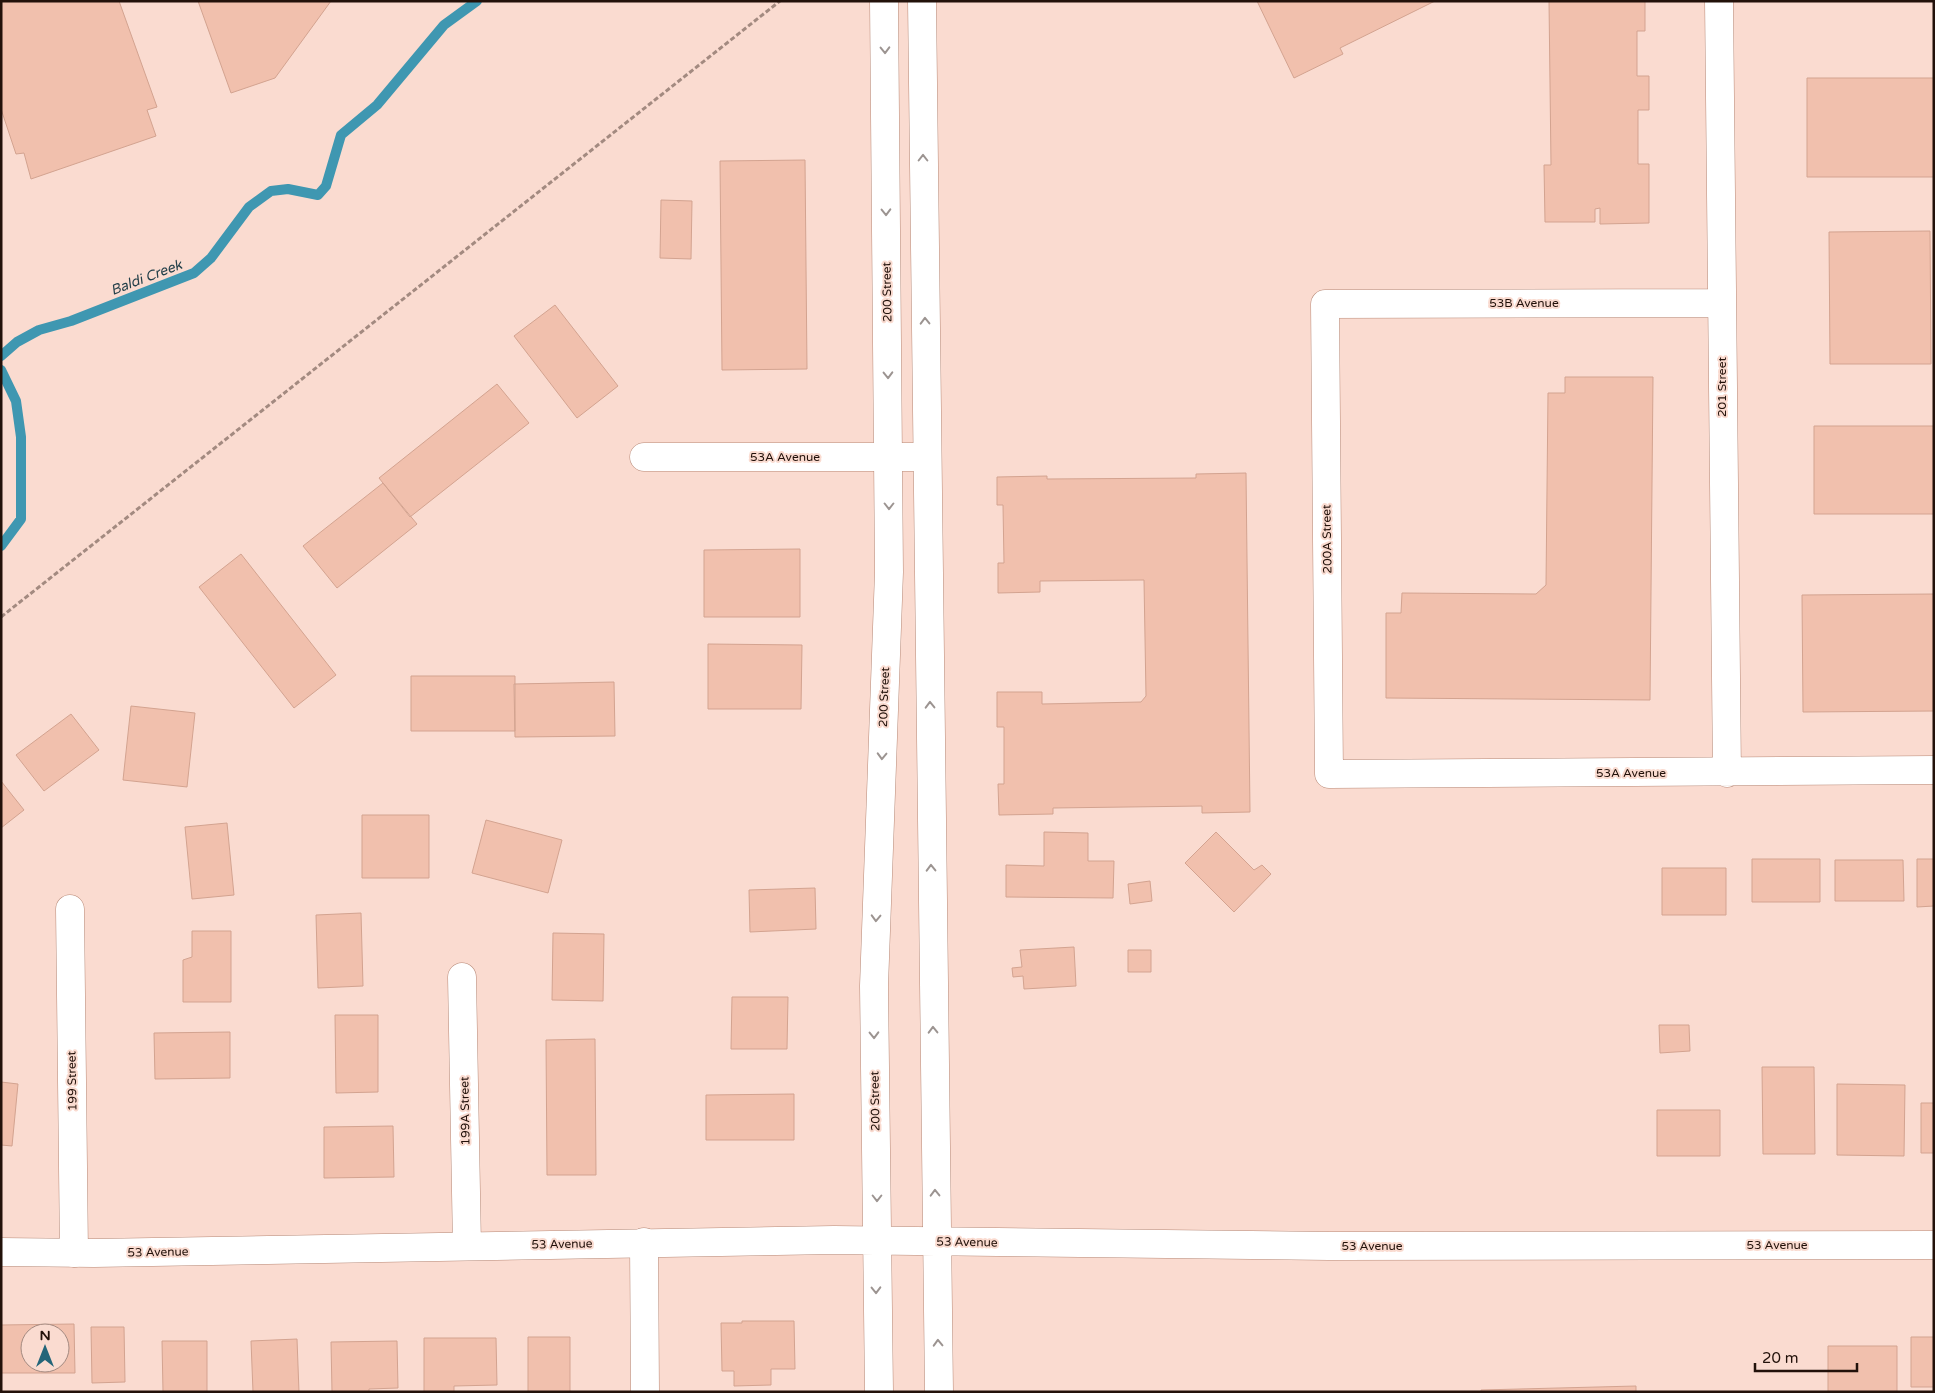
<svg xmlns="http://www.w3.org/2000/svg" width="1935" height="1393" viewBox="0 0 1935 1393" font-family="'Varela Round',sans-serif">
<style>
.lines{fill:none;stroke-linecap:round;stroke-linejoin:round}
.stream{stroke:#3f97b1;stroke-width:10}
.building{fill:#f1c0ad;stroke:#d3a390;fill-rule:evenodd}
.street-casing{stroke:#b78977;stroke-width:29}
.secondary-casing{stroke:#b78977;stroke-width:29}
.path{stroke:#a38a80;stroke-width:3;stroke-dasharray:5 2.5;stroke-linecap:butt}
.street{stroke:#fff;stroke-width:28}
.secondary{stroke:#fff;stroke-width:28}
.oneway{stroke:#9c9491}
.labels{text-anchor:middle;stroke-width:4;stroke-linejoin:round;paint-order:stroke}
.street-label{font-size:12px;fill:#22110a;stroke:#fadbd0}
.water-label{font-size:14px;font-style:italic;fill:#24404a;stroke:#fadbd0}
</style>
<rect width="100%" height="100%" fill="#fadbd0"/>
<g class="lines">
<path class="stream" d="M1 356 17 342 39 330 71 321 194 273 211 258 249 207 271 191 288 189 318 195 326 186 341 135 377 105 444 25 477 1
M1 370 16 401 21 437V519L1 546"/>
</g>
<path class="building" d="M1 1H119L157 107 147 110 156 136 31 179 24 153 16 154 1 109Z
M198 1H331L275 78 231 93Z
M1257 1H1435L1340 48 1343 54 1294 78Z
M1549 1H1645V31H1637V76H1649V110H1638V164H1649V223L1600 224V208L1595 209V222H1545L1544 165H1551Z
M1807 78H1934V177H1807Z
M805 160 807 369 722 370 720 161Z
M661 200 692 201 691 259 660 258Z
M1930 231 1931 364H1830L1829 232Z
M555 305 618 386 577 418 514 336Z
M1565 377H1653L1650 700 1386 698V613H1401L1402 593 1536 594 1546 585 1548 393H1565Z
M497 384 529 423 410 517 379 478Z
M1814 426H1934V514H1814Z
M1246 473 1250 812 1202 813V806L1053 808V814L999 815 998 784H1004V727H997V692H1042V704L1141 702 1146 696 1144 580 1040 581V592L998 593V563H1004L1003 505H997V477L1047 476V479L1196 478V474Z
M383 483 417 524 337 588 303 546Z
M800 549V617H704V550Z
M241 554 336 675 294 708 199 587Z
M1934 594V711L1803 712 1802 595Z
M708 644 802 645 801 709H708Z
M411 676H515V731H411Z
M614 682 615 736 515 737 514 684Z
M131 706 195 713 187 787 123 780Z
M71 714 99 750 44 791 16 755Z
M1 781 24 810 1 828Z
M362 815H429V878H362Z
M486 820 562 840 548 893 472 873Z
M227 823 234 895 192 899 185 827Z
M1044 832 1088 833V861H1114L1113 898 1006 897V865L1044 866Z
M1216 832 1254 870 1262 865 1271 874 1234 912 1185 863Z
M1752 859H1820V902H1752Z
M1917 859H1934V906L1917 907Z
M1835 860H1903L1904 901H1835Z
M1662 868H1726V915H1662Z
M1150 881 1152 901 1130 904 1128 884Z
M815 888 816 929 750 932 749 890Z
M361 913 363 986 318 988 316 915Z
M192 931H231V1002H183V960L192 957Z
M553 933 604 934 603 1001 552 1000Z
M1074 947 1076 986 1024 989 1023 976 1013 977 1012 968 1022 967 1020 950Z
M1128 950H1151V972H1128Z
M732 997H788L787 1049H731Z
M335 1015H378V1092L336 1093Z
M1659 1025H1689L1690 1051 1660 1053Z
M230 1032V1078L155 1079 154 1033Z
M595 1039 596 1175H547L546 1040Z
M1762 1067H1814L1815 1154H1763Z
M1 1082 18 1084 12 1146 1 1145Z
M1837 1084 1905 1085 1904 1156 1837 1155Z
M794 1094V1140H706V1095Z
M1921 1103H1934V1153H1921Z
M1657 1110H1720V1156H1657Z
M393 1126 394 1177 324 1178V1127Z
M742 1321H794L795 1369H771V1385L734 1386V1371H722L721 1323H742Z
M74 1324 75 1373H1V1325ZM30 1333H60V1363H30Z
M91 1327H124L125 1382 92 1383Z
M528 1337H570V1392H528Z
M1911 1337H1934V1387H1911Z
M424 1338H496L497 1385 454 1386V1392H424Z
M297 1339 299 1392H253L251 1341Z
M162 1341H207V1392H163Z
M397 1341 398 1388 369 1389V1392H332L331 1342Z
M1828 1346H1897V1392H1828Z
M1636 1386V1392H1481V1390Z"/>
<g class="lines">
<g class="street-casing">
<path id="street" d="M1719 1 1727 773
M1722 303 1325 304 1329 774 1934 770
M644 457H927
M70 909 74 1253
M462 977 467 1246
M644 1242 645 1392"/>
</g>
<g class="secondary-casing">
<path id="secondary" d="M922 1 939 1392
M1 1252 94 1253 834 1240 1329 1246 1934 1245
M879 1392 874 986 889 572 884 1"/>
</g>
<path class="path" d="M1 617 780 1"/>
<use href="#street" class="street"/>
<use href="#secondary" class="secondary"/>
</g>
<defs><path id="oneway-chevron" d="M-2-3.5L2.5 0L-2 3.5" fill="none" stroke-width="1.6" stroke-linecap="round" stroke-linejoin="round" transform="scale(1.25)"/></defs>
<g class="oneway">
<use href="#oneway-chevron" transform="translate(885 50) rotate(89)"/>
<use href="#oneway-chevron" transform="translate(923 158) rotate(-90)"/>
<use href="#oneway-chevron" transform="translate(886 212) rotate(89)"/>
<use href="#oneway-chevron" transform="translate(925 321) rotate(-91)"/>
<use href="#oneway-chevron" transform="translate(888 375) rotate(89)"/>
<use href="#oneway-chevron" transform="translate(889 506) rotate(90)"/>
<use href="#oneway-chevron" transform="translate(930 705) rotate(-91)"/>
<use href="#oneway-chevron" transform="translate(882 756) rotate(92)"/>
<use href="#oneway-chevron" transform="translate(931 868) rotate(-91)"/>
<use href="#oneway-chevron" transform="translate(876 918) rotate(92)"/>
<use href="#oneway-chevron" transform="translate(933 1030) rotate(-91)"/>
<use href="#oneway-chevron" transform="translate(874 1035) rotate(89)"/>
<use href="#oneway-chevron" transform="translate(935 1193) rotate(-91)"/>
<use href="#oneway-chevron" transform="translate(877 1198) rotate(90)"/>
<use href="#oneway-chevron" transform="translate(876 1290) rotate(89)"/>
<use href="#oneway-chevron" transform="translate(938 1343) rotate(-92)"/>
</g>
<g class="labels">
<g class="street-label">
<text transform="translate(887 292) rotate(-91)" y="4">200 Street</text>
<text x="1524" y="307">53B Avenue</text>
<text transform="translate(1722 387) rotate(-90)" y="4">201 Street</text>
<text x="785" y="461">53A Avenue</text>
<text transform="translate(1327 539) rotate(-91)" y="4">200A Street</text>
<text transform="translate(884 697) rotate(-88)" y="4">200 Street</text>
<text x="1631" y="777">53A Avenue</text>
<text transform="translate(72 1081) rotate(-91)" y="4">199 Street</text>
<text transform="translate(875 1101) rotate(-91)" y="4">200 Street</text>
<text transform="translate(465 1111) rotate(-91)" y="4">199A Street</text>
<text transform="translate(967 1242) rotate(1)" y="4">53 Avenue</text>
<text transform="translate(562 1244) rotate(-1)" y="4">53 Avenue</text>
<text x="1777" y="1249">53 Avenue</text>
<text x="1372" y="1250">53 Avenue</text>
<text transform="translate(158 1252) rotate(-1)" y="4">53 Avenue</text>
</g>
<g class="water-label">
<text transform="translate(146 277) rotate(-21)" y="5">Baldi Creek</text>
</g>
</g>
<rect width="1935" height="1393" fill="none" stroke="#22110a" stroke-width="5"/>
<g transform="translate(45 1348)"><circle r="24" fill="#fadbd0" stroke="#a48a81"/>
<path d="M0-4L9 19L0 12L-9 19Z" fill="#246579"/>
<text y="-8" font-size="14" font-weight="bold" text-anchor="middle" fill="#22110a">N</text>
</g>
<path d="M1755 1363v8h102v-8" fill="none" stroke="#22110a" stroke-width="2.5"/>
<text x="1762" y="1363" font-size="15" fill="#22110a" stroke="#fadbd0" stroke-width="4" paint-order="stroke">20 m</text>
</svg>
